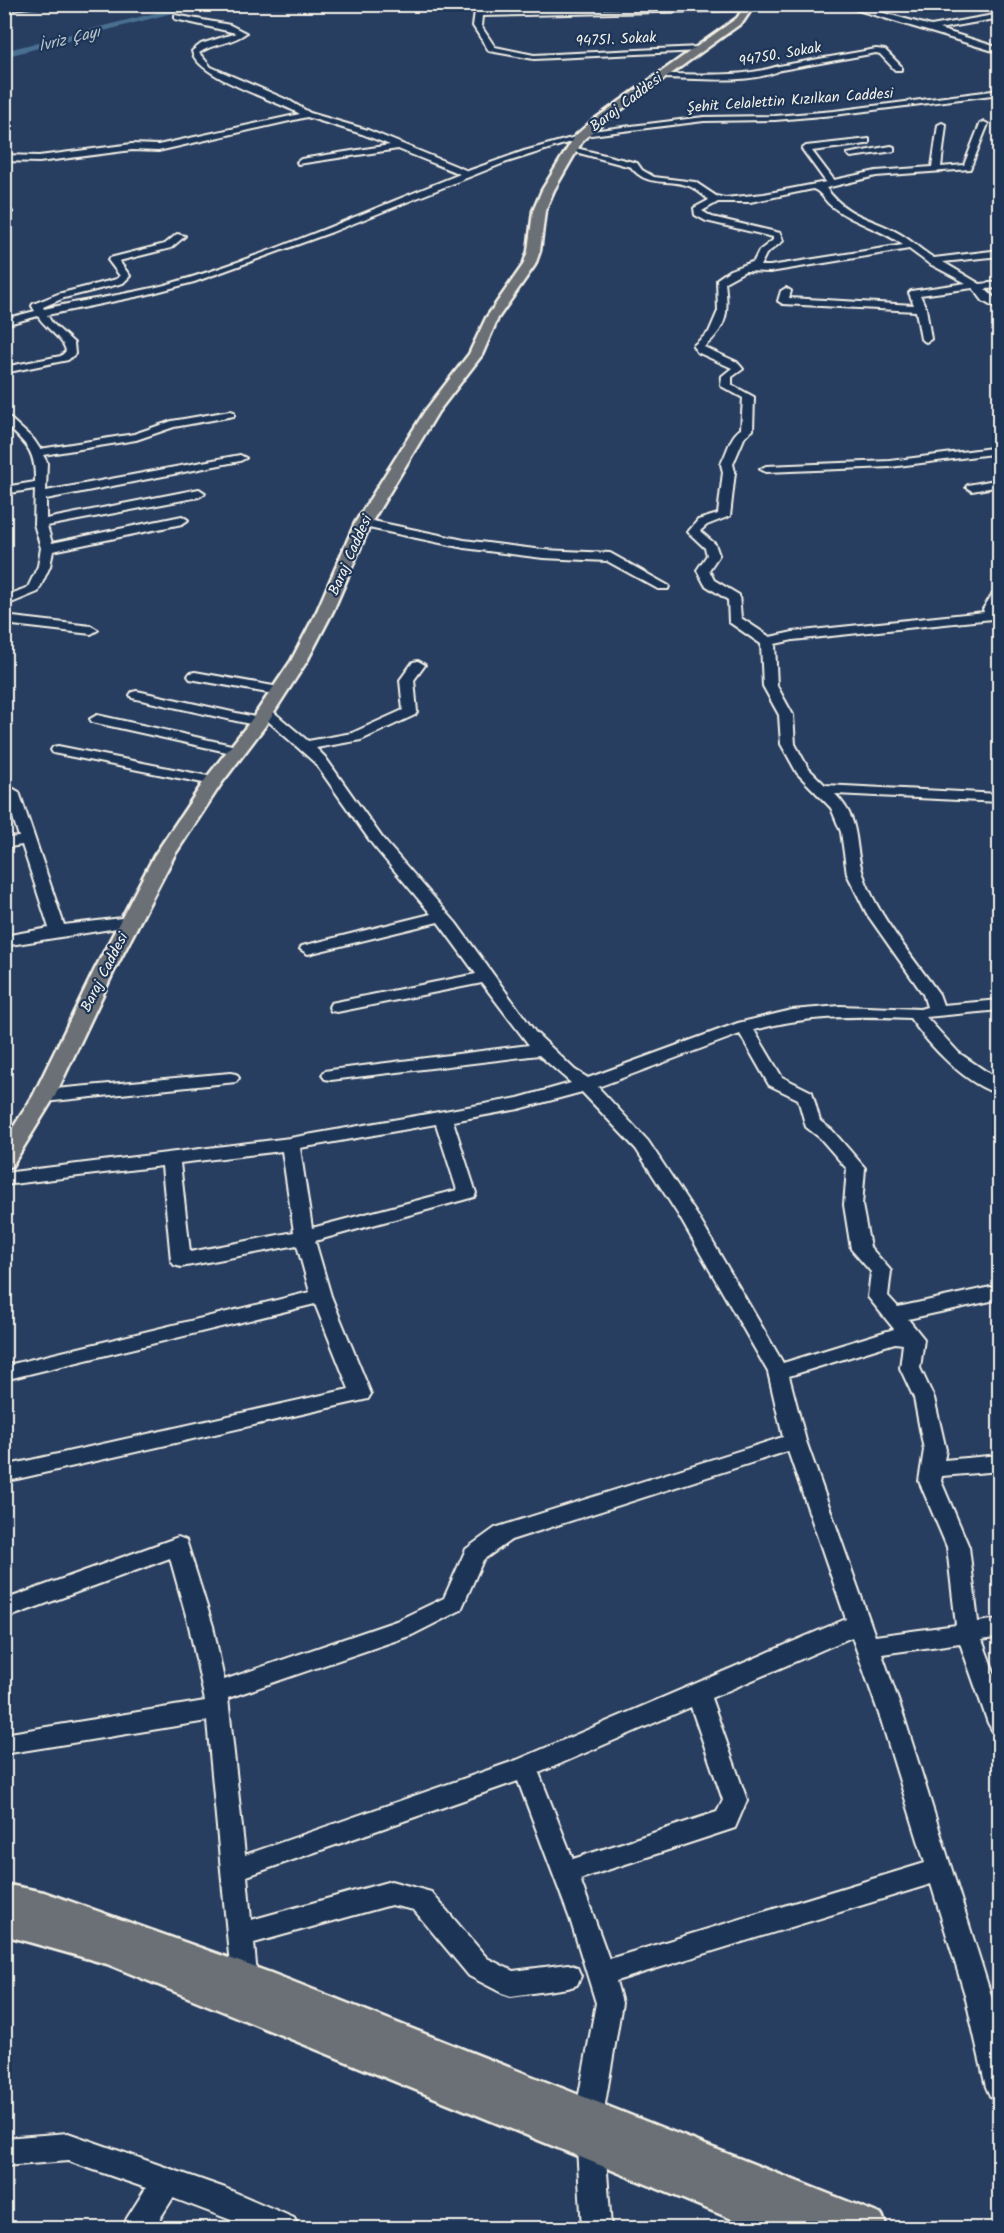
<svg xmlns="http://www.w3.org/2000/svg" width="1004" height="2233" viewBox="0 0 1004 2233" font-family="Kalam,sans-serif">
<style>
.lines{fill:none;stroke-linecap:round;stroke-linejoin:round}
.river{fill:#496f91;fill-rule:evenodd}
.minor-casing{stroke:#f4f1e8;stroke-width:4}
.major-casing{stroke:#f4f1e8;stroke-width:5}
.minor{fill:#1d3557;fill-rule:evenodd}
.major{fill:#6b6f75;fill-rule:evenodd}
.labels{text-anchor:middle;stroke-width:4.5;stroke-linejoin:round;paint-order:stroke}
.far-street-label{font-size:15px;fill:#f4f1e8;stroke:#1d3557}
.far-water-label{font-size:16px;font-style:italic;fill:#b8c4ca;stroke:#1d3557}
</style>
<rect width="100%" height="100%" fill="#283e61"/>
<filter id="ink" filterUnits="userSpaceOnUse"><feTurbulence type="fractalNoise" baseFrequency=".0167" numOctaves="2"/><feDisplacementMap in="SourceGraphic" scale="12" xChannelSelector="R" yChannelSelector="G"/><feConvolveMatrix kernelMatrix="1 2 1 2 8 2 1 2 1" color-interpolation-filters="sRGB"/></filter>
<g filter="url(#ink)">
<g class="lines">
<path class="river" d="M191 4H207L4 57V51Z"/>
<g class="minor-casing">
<path id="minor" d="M22 4H58L4 10V6Z
M482 4 488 6 482 12 750 6 754 8 750 10 482 16 481 26 495 47 534 55 699 47 703 49 699 51 534 59 489 51 473 26 475 11Z
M838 4H851L931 26 1000 14V18L939 29 1000 48V53Z
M175 15 230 25 246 33C232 44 213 43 199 53L211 67 290 101 310 113 368 130 468 171 524 151 579 136 583 138 504 163 332 232 194 282 145 295 47 315 52 323 74 343 75 354 68 360 4 373V367L61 356 66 351C64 339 45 328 38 316L4 325V319L35 311 32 306 33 304 58 294 117 279 120 276 108 260 110 258 165 244 177 234 185 236 171 248 119 261 130 276 123 283 64 298 43 307 44 309C84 300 125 295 165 285 263 258 365 212 460 174L398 149 298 164 297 162 301 159 390 145 362 134 307 117 158 151 132 150 39 162 4 161V155L39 156 132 144 158 145 300 114C276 100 196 77 192 51L201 44 236 33 175 19Z
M876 49 885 50 901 66V70H895L880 54 876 53 781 70C748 85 696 78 660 78L656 76 660 74C700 74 741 78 779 66Z
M1000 90V94L834 115 775 120 704 121 583 136 579 134 583 132 704 117 775 116 834 111Z
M984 122 988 124 970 169 876 176 826 188C849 219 871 217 900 234 912 241 922 251 934 258L1000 250V256L943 262 980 284 1000 282V288L985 289 1000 303V311L983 301 973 288 920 295 926 308 931 339 926 342 921 339 916 311 783 304 778 301 781 291 786 288 791 291 789 298 914 305 909 293 911 291 966 283 928 263 909 249 770 272 745 271 725 282C728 312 729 326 704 347L737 362 743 369 732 377V385L754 397 753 430 745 436 733 464 735 472 730 516 707 525 700 531 715 544 719 555 709 570 714 580 739 595 741 618 770 637 793 632 984 612 983 609 995 590 1000 589V603L995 609 999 615 992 619 793 640 775 644 777 686 793 715 795 744 808 768 825 785 1000 794V802L835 794C862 821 853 843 863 874 877 916 914 958 939 994L943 1005 1000 1000V1010L926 1017 959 1053 1000 1081V1094C966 1086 929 1045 910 1018 853 1016 811 1015 754 1030L782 1077 812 1092 820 1121 832 1130 865 1168 862 1205 870 1247 891 1271 888 1296 898 1307 1000 1285V1299L908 1319 924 1339 920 1368 934 1398 946 1450 944 1460 1000 1455V1471L942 1476 941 1481 969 1547 978 1622 1000 1619V1637L982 1640 1000 1688V1733L992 1730 988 1723 960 1643 882 1654 905 1720 991 1995 1000 2028V2100L990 2096 986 2087 965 1995 931 1884 616 1981 622 2003 603 2116 611 2228H582L575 2116 596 2003 570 1919 518 1781 247 1876 251 1920 391 1881 431 1892 487 1958 513 1971 568 1964 577 1967 581 1976 577 1985 568 1988 511 1996 502 1993 469 1976 414 1910 391 1905 254 1943 258 1987 254 1996 245 1999 236 1996 232 1987 207 1721 4 1754V1734L205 1701 189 1626 170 1558 4 1619V1600L170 1540 178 1537 186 1540 213 1626 224 1680 396 1621 444 1598 466 1549 495 1528 783 1437 768 1372 679 1216 636 1149 582 1092 519 1109 453 1121 476 1193 474 1197 315 1241 331 1296 371 1394 368 1399 4 1482V1466L349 1389 315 1304 4 1380V1366L310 1292 297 1245 181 1267 174 1265 171 1260 162 1166 4 1185V1173L290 1138 518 1098 571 1083 539 1055 331 1080 325 1079 322 1075 325 1071 331 1070 529 1045 482 983 337 1012 331 1011 329 1007 331 1003 476 974 438 922 308 954 300 949 302 946 431 914 373 845 315 763 258 712 260 709H270L308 741 352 733 403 710 400 680 413 662 418 661 425 665 414 680 417 712 415 715 361 740 316 748 325 757 383 839 456 923 535 1032 575 1070 588 1078 738 1023 792 1010 840 1006 920 1009 927 1007 923 994 867 914 847 874 841 832 831 808 797 773 781 744 779 715 763 686 761 644 729 622 728 600 705 585 697 570 707 555 705 548 688 532 698 520 718 514 723 472 721 464C727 453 731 434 741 429L743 398 721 386 722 376 732 368 697 352 693 346 709 332 718 311 717 279 730 270 754 261 759 251 773 240V237L706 221 695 215 694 208 709 200C703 195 696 189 689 186 667 178 647 188 631 167L568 150 572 147 637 163 642 170 654 177 695 182 716 196 725 198 764 194 826 182 802 149 806 146 869 139V143L866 144 812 151 834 180 876 171 932 167 938 125 942 123 946 125 941 167 964 165 980 124ZM813 189C821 192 823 198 829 204 851 223 880 228 903 245L770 266H760L766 254 783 241 780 233 712 217 702 211 718 202H750ZM740 1034 769 1085 798 1099 806 1127 820 1138 847 1169 844 1205 851 1249 871 1272 868 1297 894 1329 783 1363 697 1215 648 1141 598 1087ZM436 1124 457 1190 312 1228 300 1148ZM282 1151 294 1232 190 1252 180 1163ZM895 1343 903 1344 900 1368 914 1398 924 1450 919 1481 947 1547 956 1625 875 1636 806 1441 789 1376ZM788 1451 846 1619 517 1760 245 1855 228 1698 412 1635 461 1610 483 1560 511 1540ZM852 1637 881 1720 925 1863 609 1959 580 1879 735 1828 747 1800 711 1698ZM691 1707 723 1800 717 1812 573 1859 539 1773Z
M891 146 894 147V151L851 157 847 154Z
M4 209 10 210 12 212 4 215Z
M230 411 234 412V416L174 427 136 440 43 455 47 462 46 491 240 455 246 458 240 461 46 499V519L199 489 205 493 199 497 47 526 52 543 182 516 188 520 182 524 53 551 50 566 38 592 4 606V597L28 587 38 566 41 548 34 524 35 489 4 494V487L35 482C36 450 26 444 4 423V413L34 440 40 449 134 434 172 421Z
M1000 447V453L890 467 766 472 760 469 766 466 890 461Z
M1000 479V486L972 491 966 487 968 485Z
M363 519 464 540 543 550 610 553 669 586 668 589H658L607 561 543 558 464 548 359 526V520Z
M4 616 91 626 98 630 91 634 4 624Z
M195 672 279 687 286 691 279 695 190 679 188 676 190 673Z
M137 691 259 718 266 722 259 726 132 698 130 695 132 692Z
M97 715 236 746 243 750 236 754 92 722 90 719Z
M58 746 213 777 220 781 213 785 53 753 51 750 53 747Z
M12 788 19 792 64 925 130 917 138 922 136 925 4 946V936L49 928 22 845 4 848V838L19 837 7 798H4V789Z
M230 1073 236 1074 239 1078 236 1082 44 1102 38 1100 35 1096 38 1092 44 1090Z
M68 2133 225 2188 294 2218 299 2228H252L173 2198 154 2228H123L127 2218 146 2188 68 2161 4 2166V2138Z"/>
</g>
<g class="major-casing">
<path id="major" d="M746 4H755L743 22 600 125 583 140 554 190 545 211 540 251 535 265 498 318 482 355 438 412 371 523 333 611 307 661 265 726 221 784 174 856 114 971 55 1096 12 1166 4 1168V1142L33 1096 94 971 154 856 207 777 252 719 291 661 317 611 355 523 425 411 469 354 486 318 523 265 528 251 533 211 542 190 575 136 592 121 737 18Z
M4 1884 44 1892 271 1973 882 2215 887 2228H826L813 2224 815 2228H754L107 1964 4 1935Z"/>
</g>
<use href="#minor" class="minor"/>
<use href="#major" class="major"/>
</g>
</g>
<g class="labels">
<g class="far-street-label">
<text transform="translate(616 39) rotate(-3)" y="5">94751. Sokak</text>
<text transform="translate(780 54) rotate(-10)" y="5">94750. Sokak</text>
<text transform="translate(790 100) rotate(-4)" y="5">Şehit Celalettin Kızılkan Caddesi</text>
<text transform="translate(626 102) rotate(-37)" y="5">Baraj Caddesi</text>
<text transform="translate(350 555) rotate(-66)" y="5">Baraj Caddesi</text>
<text transform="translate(104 972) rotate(-63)" y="5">Baraj Caddesi</text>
</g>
<g class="far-water-label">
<text transform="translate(69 38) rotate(-14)" y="6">İvriz Çayı</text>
</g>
</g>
<rect width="1004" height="2233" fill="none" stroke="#1d3557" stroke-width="24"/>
<rect x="12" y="12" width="980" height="2209" fill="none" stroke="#f4f1e8" stroke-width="2" filter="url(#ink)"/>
</svg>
